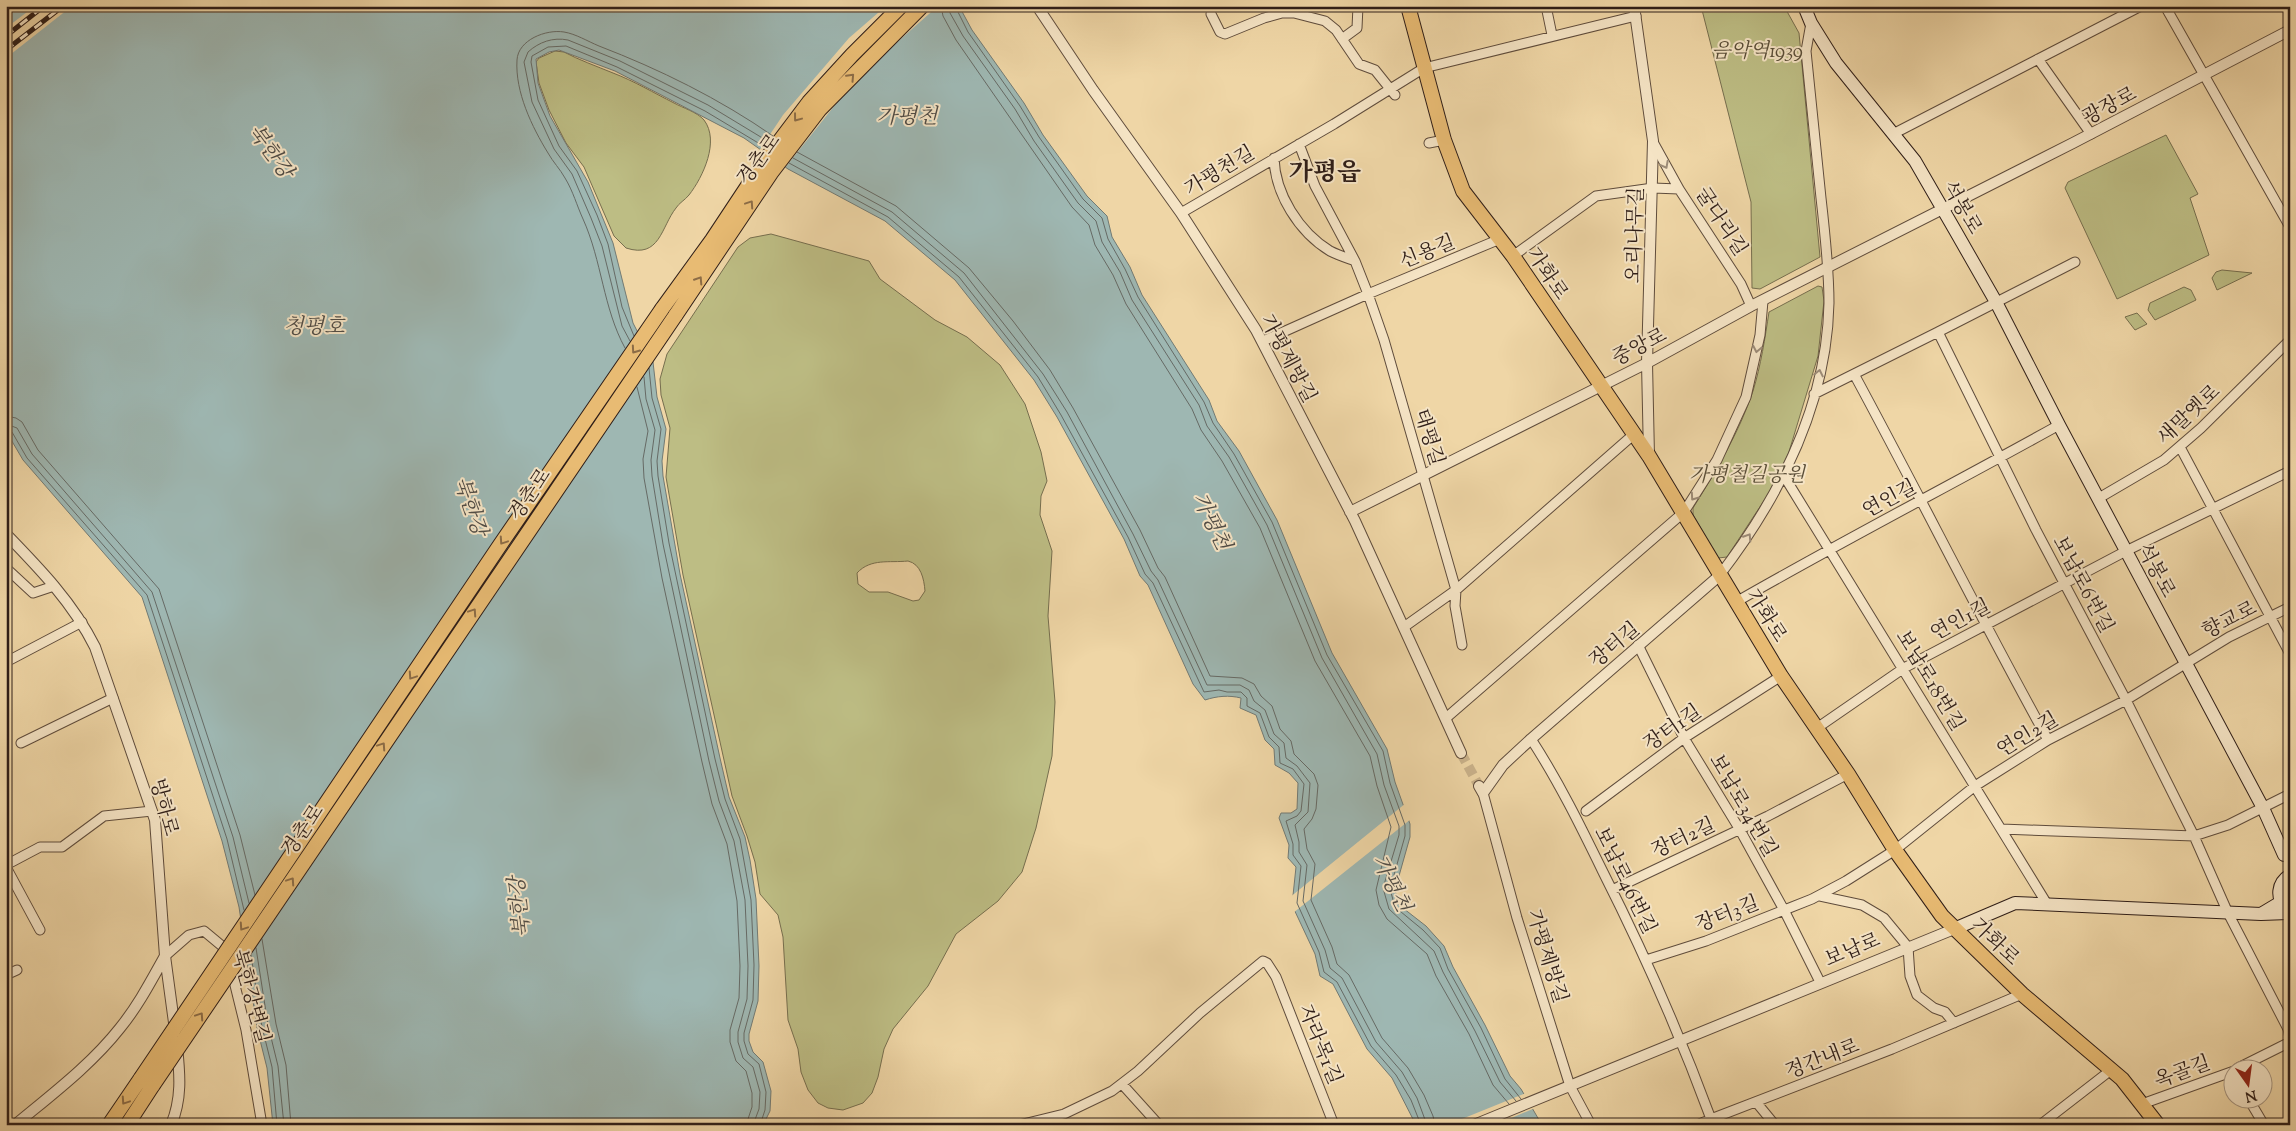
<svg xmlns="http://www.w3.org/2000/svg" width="2296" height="1131" viewBox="0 0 2296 1131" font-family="'Sorts Mill Goudy','Noto Serif KR',serif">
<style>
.green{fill:#bdbd84;stroke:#766e4e;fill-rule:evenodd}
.water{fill:#9eb7b2;stroke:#727a74}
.pier{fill:#efd6a6}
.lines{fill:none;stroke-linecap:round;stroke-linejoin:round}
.shore{stroke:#666a65;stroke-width:1}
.tertiary-tunnel{stroke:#c9b18a;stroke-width:10;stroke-dasharray:10 5;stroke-linecap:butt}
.minor-casing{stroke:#5f4c3c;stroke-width:11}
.tertiary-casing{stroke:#5f4c3c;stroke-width:12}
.secondary-casing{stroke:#2f1e18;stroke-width:14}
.primary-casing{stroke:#2f1e18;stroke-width:16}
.minor{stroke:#f5e4c5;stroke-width:9}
.tertiary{stroke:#f5e4c5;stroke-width:10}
.secondary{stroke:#f5e4c5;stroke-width:12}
.primary{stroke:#e8bb73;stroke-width:14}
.rail-casing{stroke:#2f1e18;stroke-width:5}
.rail{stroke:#f5e4c5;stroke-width:3;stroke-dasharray:9;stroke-linecap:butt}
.primary-bridge-casing{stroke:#2f1e18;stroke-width:16;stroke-linecap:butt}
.primary-bridge{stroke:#e8bb73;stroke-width:14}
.oneway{stroke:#8c6c46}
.oneway2{stroke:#9c8b77}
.labels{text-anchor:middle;stroke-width:4;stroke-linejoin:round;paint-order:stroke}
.park-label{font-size:20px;font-style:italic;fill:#5a4e38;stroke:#f5e4c5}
.street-label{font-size:20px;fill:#2f1e18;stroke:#f5e4c5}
.water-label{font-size:21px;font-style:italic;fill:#504c46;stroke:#f5e4c5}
.district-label{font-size:25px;font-weight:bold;fill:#2f1e18;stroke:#f5e4c5}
</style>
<rect width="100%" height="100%" fill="#efd6a6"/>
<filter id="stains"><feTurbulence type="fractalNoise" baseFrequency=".004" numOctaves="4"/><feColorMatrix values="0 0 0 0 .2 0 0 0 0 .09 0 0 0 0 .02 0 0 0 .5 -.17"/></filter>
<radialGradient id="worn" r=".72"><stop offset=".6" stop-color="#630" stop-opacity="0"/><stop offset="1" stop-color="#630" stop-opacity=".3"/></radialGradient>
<path class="green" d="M1701 6H1784L1799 33 1820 257 1760 289 1752 288 1751 202Z
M555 51 564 52C579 60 596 66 613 73 634 81 654 93 674 103 683 108 697 112 704 120 720 141 703 177 689 195 685 200 679 203 676 208 661 227 660 259 626 248L614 236 584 167 566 143 549 110 539 83 536 62 539 58Z
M2166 135 2198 194 2190 198 2209 255 2117 299 2065 188 2068 182Z
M771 234 869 261 880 279 935 320 967 337 1000 365 1025 404 1041 452 1047 481 1041 496 1040 515 1052 551 1048 616 1055 702 1052 756 1036 828 1022 872 998 901 956 934 928 986 893 1029 884 1049 878 1077 872 1093 863 1103 843 1110 828 1108 818 1103 808 1090 801 1072 798 1049 788 1020 783 937 778 915 760 894 755 862 747 836 732 796 683 575 666 477 670 428 661 395 660 379 667 354 738 247 750 238ZM908 561C921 564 924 579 925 591L919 600 913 601 888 592H869L858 584 857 573C871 558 889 563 908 561Z
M2222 270 2252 273 2217 290 2212 278 2216 272Z
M1818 286 1822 287 1824 301 1818 356 1788 455 1773 487 1727 557 1718 558 1693 515V508C1716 471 1739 433 1753 391 1761 365 1765 338 1769 312Z
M2184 287 2191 290 2196 300 2155 320 2148 310 2150 303Z
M2137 313 2147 324 2135 330 2125 317Z"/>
<path class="water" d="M6 6H959L972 30 1024 103 1043 135 1087 196 1107 216 1112 237 1130 267 1142 295 1209 400 1217 421 1239 451 1277 520 1332 653 1387 749 1395 782 1410 824V837L1395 890 1399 905 1426 926 1444 946 1453 967 1485 1025 1510 1076 1521 1089 1542 1125H1416L1392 1078 1367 1049 1333 984 1320 976 1315 954 1292 905 1296 867 1288 858 1289 845 1279 818 1281 813H1291L1297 809 1298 783 1289 773 1275 765 1274 749 1265 740 1256 715 1240 708 1241 698C1229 695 1217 696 1205 700L1193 684 1148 585 1140 576 1124 539 1057 417 1034 380 955 280 885 221 788 169 744 138 615 71 559 50 549 52 536 59 538 83 550 116 588 182 613 243 633 323 653 362 657 397 666 429 662 461 663 476 680 574 720 758 729 797 745 837 750 860 756 899 759 966 758 1001 749 1034V1041L753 1052 763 1062 771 1091 770 1111 763 1125H273L267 1068 257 1028 239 907 222 841 142 597 23 460 6 431Z"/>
<path class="pier" d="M35 6H72L6 58V28Z
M886 6H938L894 45 839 100 784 169 759 151 783 115 849 38Z
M1406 803 1411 819 1293 913 1289 898Z
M1526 1093 1535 1108 1495 1125H1447Z
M769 1120 766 1125H634Z"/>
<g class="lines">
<path class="shore" d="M941 6 943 16 956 40 1072 207 1089 225 1095 245 1113 275 1126 304 1192 409 1201 430 1222 461 1260 528 1315 661 1370 756 1377 786 1391 827 1376 890 1379 905 1387 919 1427 954 1436 976 1469 1034 1493 1085 1509 1104
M949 6 950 13 963 36 1015 109 1034 141 1078 203 1096 221 1102 242 1120 272 1132 300 1199 405 1207 426 1229 457 1267 525 1322 658 1377 754 1384 785 1399 826V835L1383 888 1389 909 1434 951 1443 972 1475 1031 1500 1082 1516 1101
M955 6 968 32 1020 106 1039 137 1083 199 1102 218 1108 239 1125 269 1138 297 1204 402 1213 423 1234 454 1272 522 1327 655 1383 751 1390 783 1405 825V836L1390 889 1395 907 1423 930 1440 948 1448 969 1481 1028 1505 1079 1521 1099
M797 152 896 206 969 268 1013 321 1050 370 1073 408 1140 530 1158 568 1165 577 1210 676 1242 678 1254 684 1261 696 1272 706 1280 729 1291 741 1294 754 1314 774 1318 785 1316 809 1312 819 1304 829 1307 849 1315 864 1311 900 1332 947 1337 964 1349 975 1382 1038 1408 1068 1424 1095 1433 1116 1435 1125
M793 158 892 212 964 273 1043 374 1067 412 1133 534 1151 571 1158 580 1207 685H1240L1249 690 1254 701 1265 710 1274 734 1284 743 1286 758 1297 766 1310 783 1308 812 1295 825 1299 842V852L1307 865 1303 901 1325 950 1330 968 1342 978 1376 1042 1402 1072 1417 1098 1427 1125
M789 163 888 217 959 277 1038 377 1061 415 1128 537 1145 574 1153 583 1204 692 1219 690 1227 692H1241L1247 698V706L1260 713 1269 737 1279 747 1280 763 1293 769 1304 784 1301 811 1297 816 1286 821 1293 844V855L1301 866 1297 903 1319 952 1324 972 1337 982 1371 1046 1396 1075 1411 1100 1421 1125
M634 336 622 307 608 244 597 215 577 171 559 146 538 100 531 62 532 56 548 47 566 46 617 67 705 111 765 147
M630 341 622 326 602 246 591 218 572 174 554 149 532 102 524 62 528 52C539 42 553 37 568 40L620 61 708 105 769 142
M625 348C603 308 602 261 583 219 577 206 573 191 565 178 560 169 553 162 548 153 532 127 515 92 517 60 518 40 546 29 564 32 576 34 587 41 599 46 659 69 720 99 773 136
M649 368 652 398 661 429 657 461 658 476 669 543 715 759 725 799 740 839 751 900 754 965 753 1000 744 1033V1041L748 1054 759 1064 766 1092 765 1110 760 1125
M644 377 646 399 655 430 651 460 652 476 663 544 709 761 719 801 734 841 745 900 748 966 747 999 738 1032V1042L743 1058 753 1067 760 1092 759 1109 753 1125
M637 387 648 431 643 459 644 478 662 578 702 762 712 804 727 844 737 901 740 966 739 998 730 1030V1042L736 1061 746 1071 752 1093V1107L746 1125
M6 416 16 418 22 422 38 450 159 589 240 835 255 895
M6 424 17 428 32 454 152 592 233 837 249 903
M6 430 12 432 27 458 147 595 227 839 244 910
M262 939 276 1024 286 1065 291 1125
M256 948 268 1025 278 1066 284 1125
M251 955 262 1027 272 1067 277 1125"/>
<path class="tertiary-tunnel" d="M1461 753 1479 786"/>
<g class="minor-casing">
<path id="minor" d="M1546 6 1552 35
M2165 6 2290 227
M1211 14 1220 32 1225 34 1264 18 1282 13H1294L1325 21 1336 30 1359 64 1375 70 1395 95
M1342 39 1357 28 1358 6
M2038 59 2091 134
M1893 134 2141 6
M1653 142 1679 189
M1429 143 1444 140
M1299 144 1315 186 1355 261 1368 294 1384 340 1456 590 1455 606 1462 645
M1274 158C1275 194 1299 232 1330 251 1338 255 1347 258 1355 261
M1181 213 1334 124 1424 68 1636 16
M1513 256 1596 196 1653 188 1679 189 1741 284 1751 306
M2075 262 1938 332 2036 530 2126 700 2194 836 2228 913 2288 1029 2290 1038
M1263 341 1368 294 1500 239
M1854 374C1920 496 1981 619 2048 740
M1814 394 1938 332
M2180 447 2290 654
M1784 476 2047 904
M2099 498 2164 460 2201 428 2290 340
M6 568 33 593 54 586
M1719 576C1779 498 1827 404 1829 303 1829 268 1825 233 1821 198 1816 149 1811 100 1806 51L1811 23
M1736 602C1842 541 1951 485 2059 425
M1404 627 1456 590 1633 435
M1638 645 1684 738 1740 830 1784 910 1820 982
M6 662 82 622
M1446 718 1684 512 1717 460 1746 397 1760 335 1763 301
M1817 728 1904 668 2126 551 2290 471
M1531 739C1559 782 1581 827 1603 872 1644 953 1680 1035 1711 1119L1892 1049 2022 994
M21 743 113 698
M1483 793 1517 918 1570 1086 1591 1125
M1586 811 1684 738 1781 676
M2001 829 2194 836 2228 825 2290 794
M6 865 40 847H62L104 816 152 811
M6 867 40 930
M1612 890 1768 816 1848 774
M1820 896 1862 905 1884 918 1908 947 1910 976 1917 995 1934 1008 1945 1012 1954 1023
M165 956 189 935 204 931 222 946 230 965 246 1030 262 1125
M1646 960 1706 941 1812 899 1846 881 1895 850 1975 786 2048 740 2126 700 2229 637 2290 607
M6 975 17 970
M2238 1068 2290 1042
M1122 1084 1159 1125
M2248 1098 2264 1125
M1756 1102 1775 1125
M2142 1104 2234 1071
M1019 1125 1064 1114 1112 1091 1138 1071 1200 1013 1263 961 1267 963 1276 977 1334 1125
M1697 1125 1711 1119
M2040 1125 2111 1070"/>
</g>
<g class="tertiary-casing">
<path id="tertiary" d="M1037 6 1093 90 1181 213 1256 330 1355 521 1461 753
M1634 6 1653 141 1647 363 1649 456
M1350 512 1647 363 1751 306 2073 143 2290 30
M6 534C40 569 73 603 95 647L155 820 165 956 175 1030
M1479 786 1483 793 1503 765 1531 739 1719 576
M15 1125C51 1095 91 1065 120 1028 138 1006 151 981 165 956
M171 1125C182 1099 180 1075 177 1047
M1474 1125 1954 929"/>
</g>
<g class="secondary-casing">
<path id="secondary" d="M1804 6 1811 23 1836 63 1915 161 1956 232 1996 302 2059 425 2263 808 2284 855
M2281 902 2261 914 2290 913
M2286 908C2276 898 2277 883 2290 875
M1954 929 2015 903 2261 914"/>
</g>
<g class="primary-casing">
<path id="primary" d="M1408 6 1444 140 1463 191 1513 256 1649 456 1781 676 1848 774 1895 850 1942 916 2022 994 2122 1079 2158 1125
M662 309 712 240 763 163 809 102 852 55 901 6
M675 316 771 173 820 109 922 6
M109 1125 141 1078
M127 1125 153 1085"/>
</g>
<use href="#minor" class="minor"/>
<use href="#tertiary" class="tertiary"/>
<use href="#secondary" class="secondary"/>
<use href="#primary" class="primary"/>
<g class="rail-casing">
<path id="rail" d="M6 36 44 6
M6 50 63 6"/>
</g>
<use href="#rail" class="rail"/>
<g class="primary-bridge-casing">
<path id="primary-bridge" d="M141 1078 500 545 662 309
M153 1085 675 316"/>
</g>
<use href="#primary-bridge" class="primary-bridge"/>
</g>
<defs><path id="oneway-chevron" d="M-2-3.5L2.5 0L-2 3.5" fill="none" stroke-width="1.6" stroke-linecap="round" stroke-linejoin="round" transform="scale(1.25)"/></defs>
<g class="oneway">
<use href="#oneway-chevron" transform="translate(851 77) rotate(-47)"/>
<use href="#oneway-chevron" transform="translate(797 118) rotate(127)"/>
<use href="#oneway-chevron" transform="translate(750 204) rotate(-56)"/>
<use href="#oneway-chevron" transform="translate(699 280) rotate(-57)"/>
<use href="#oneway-chevron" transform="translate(635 350) rotate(125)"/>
<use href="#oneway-chevron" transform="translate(503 541) rotate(124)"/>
<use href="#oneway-chevron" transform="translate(473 612) rotate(-56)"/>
<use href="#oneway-chevron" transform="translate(412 676) rotate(124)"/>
<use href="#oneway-chevron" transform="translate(382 746) rotate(-56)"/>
<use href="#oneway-chevron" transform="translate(291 881) rotate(-56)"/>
<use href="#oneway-chevron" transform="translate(243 927) rotate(124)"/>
<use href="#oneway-chevron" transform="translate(200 1016) rotate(-56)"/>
<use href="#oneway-chevron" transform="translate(125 1101) rotate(124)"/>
</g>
<g class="oneway2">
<use href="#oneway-chevron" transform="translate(1665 165) rotate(62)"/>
<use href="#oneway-chevron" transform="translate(1757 349) rotate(101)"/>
<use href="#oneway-chevron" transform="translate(1819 373) rotate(-78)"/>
<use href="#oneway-chevron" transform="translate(1694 497) rotate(125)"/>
<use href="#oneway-chevron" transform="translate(1748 537) rotate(-57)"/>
</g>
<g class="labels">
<g class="park-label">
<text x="1757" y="57">음악역1939</text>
<text x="1747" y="481">가평철길공원</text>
</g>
<g class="street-label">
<text transform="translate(2109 105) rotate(-28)" y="7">광장로</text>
<text transform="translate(758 159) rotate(-54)" y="7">경춘로</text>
<text transform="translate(1219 170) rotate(-31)" y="7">가평천길</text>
<text transform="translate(1963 207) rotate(60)" y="7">석봉로</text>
<text transform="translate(1722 221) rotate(57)" y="7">굴다리길</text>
<text transform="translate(1634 235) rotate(-88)" y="7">오리나무길</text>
<text transform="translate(1427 251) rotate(-22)" y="7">신용길</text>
<text transform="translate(1548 273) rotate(56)" y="7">가화로</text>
<text transform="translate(1639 346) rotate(-27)" y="7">중앙로</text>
<text transform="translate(1289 358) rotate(62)" y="7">가평제방길</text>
<text transform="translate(2188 414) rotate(-43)" y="7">새말옛로</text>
<text transform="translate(1430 437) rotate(73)" y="7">태평길</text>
<text transform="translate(529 494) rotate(-56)" y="7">경춘로</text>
<text transform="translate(1889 498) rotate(-28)" y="7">연인길</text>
<text transform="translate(2157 570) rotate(62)" y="7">석봉로</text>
<text transform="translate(2084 584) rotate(62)" y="7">보납로6번길</text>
<text transform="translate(1767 615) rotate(58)" y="7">가화로</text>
<text transform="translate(1960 619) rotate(-28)" y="7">연인1길</text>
<text transform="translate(2229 619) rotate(-27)" y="7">향교로</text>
<text transform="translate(1614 644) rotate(-40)" y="7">장터길</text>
<text transform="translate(1931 680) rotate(59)" y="7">보납로18번길</text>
<text transform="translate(1672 727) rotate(-35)" y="7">장터1길</text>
<text transform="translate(2027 734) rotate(-31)" y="7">연인2길</text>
<text transform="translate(1744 805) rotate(60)" y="7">보납로34번길</text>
<text transform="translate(165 807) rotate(75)" y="7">방하로</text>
<text transform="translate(302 830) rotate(-56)" y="7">경춘로</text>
<text transform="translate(1683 837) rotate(-25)" y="7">장터2길</text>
<text transform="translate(1626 880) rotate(64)" y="7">보납로46번길</text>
<text transform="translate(1727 913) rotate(-21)" y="7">장터3길</text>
<text transform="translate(1996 941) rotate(44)" y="7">가화로</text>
<text transform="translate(1852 949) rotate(-22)" y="7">보납로</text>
<text transform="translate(1548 956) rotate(73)" y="7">가평제방길</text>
<text transform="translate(252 996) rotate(75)" y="7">북한강변길</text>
<text transform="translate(1321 1044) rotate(68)" y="7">자라목1길</text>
<text transform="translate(1822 1058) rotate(-21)" y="7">정간내로</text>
<text transform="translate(2182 1071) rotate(-20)" y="7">옥골길</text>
</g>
<g class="water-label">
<text x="907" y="123">가평천</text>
<text transform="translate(271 151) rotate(54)" y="7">북한강</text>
<text x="314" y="333">청평호</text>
<text transform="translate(471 506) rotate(71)" y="7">북한강</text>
<text transform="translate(1212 521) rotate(64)" y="7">가평천</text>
<text transform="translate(1392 883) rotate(63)" y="7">가평천</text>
<text transform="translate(519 907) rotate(-96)" y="7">북한강</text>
</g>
<g class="district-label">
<text x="1325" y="180">가평읍</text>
</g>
</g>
<rect width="2296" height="1131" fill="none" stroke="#efd6a6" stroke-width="25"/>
<rect x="8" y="8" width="2281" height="1116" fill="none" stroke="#2f1e18" stroke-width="2.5"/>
<rect x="12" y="12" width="2271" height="1106" fill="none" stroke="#2f1e18"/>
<g transform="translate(2248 1084) rotate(166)"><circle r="24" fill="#f5e4c5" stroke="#a69580"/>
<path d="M0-4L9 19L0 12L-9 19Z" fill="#8f2418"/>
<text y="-8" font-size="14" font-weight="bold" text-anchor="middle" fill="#2f1e18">N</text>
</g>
<rect width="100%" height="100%" filter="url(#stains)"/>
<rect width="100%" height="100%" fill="url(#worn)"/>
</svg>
